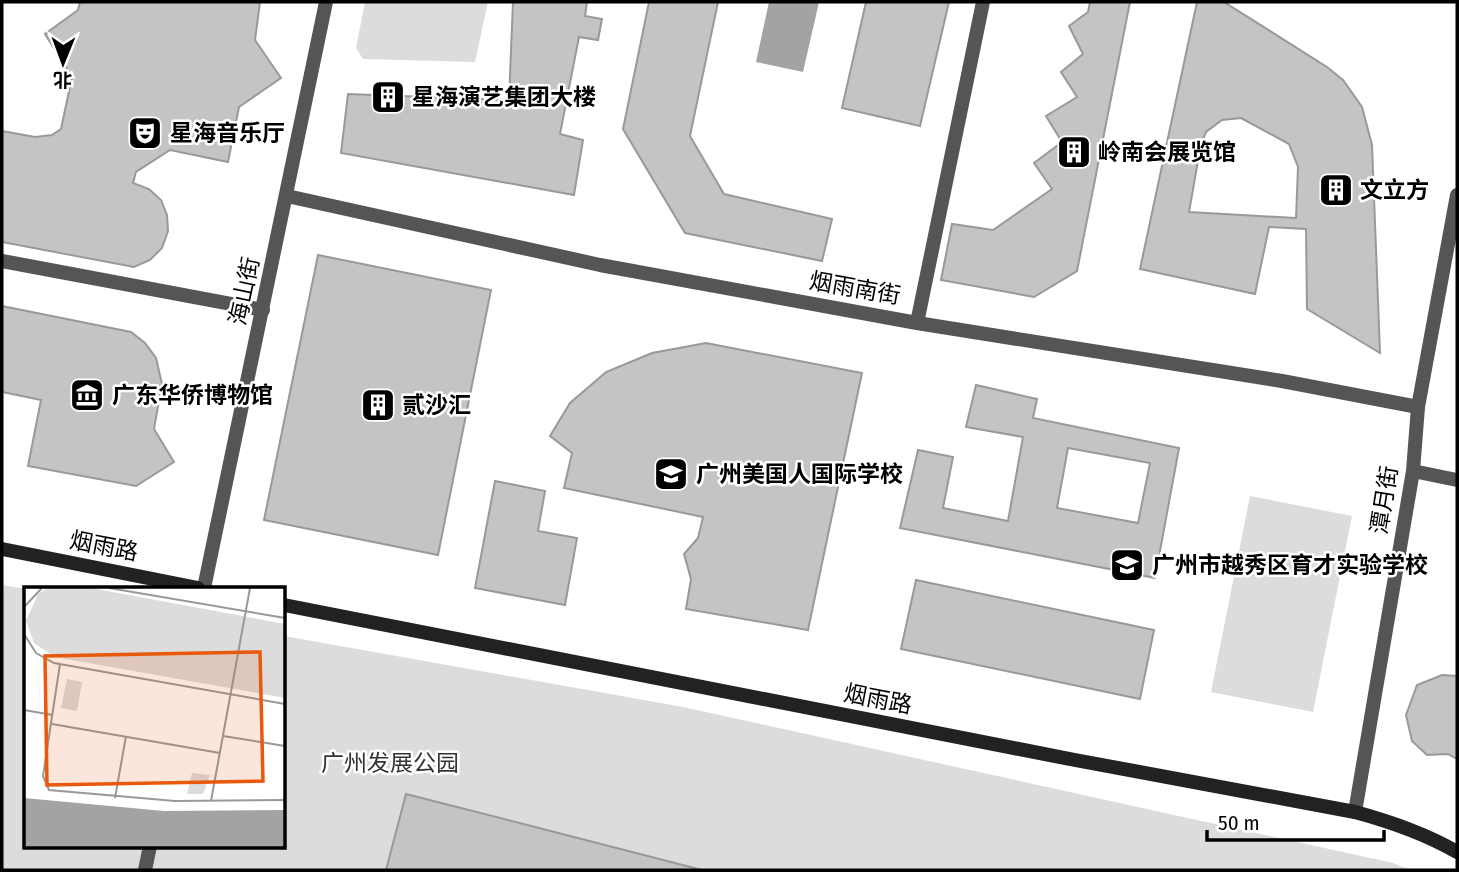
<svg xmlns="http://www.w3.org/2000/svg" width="1459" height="872" viewBox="0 0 1459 872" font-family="'Fira Sans Condensed','Noto Sans SC',sans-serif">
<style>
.green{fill:#dcdcdc}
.water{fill:#a3a3a3}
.building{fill:#c4c4c4;stroke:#999;stroke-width:2;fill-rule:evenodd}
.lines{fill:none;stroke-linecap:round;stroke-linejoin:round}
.service{stroke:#555;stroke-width:14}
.minor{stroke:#555;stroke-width:14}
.secondary{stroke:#222;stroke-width:14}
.labels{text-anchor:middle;stroke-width:5;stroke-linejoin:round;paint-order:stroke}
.poi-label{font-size:23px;font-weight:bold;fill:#000;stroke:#fff;text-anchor:start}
.street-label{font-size:23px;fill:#000;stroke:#fff}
.park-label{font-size:23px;fill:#333;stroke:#fff}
.inset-road{fill:none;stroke:#999;stroke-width:2}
.view{fill:#e8590c;fill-opacity:0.15;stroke:#e8590c;stroke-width:3.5}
.inset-edge{fill:none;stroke:#000;stroke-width:3.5}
</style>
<rect width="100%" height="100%" fill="#fff"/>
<path class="green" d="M365 2H488L475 62 363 59 356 48Z
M1250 496 1352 516 1313 712 1211 692Z
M2 585 26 589V846H284V636L683 707 1393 863 1411 870H2Z"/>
<path class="water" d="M769 2H819L803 72 756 62Z"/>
<path class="building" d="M80 2H260L255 40 281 78 239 107 228 162 170 150 136 172 133 183 149 189 161 200 167 215 168 231 162 248 150 260 134 267 2 242V131L35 137 52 135 61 129 72 77 45 34 78 10Z
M513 2H587L585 16 602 19 598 40 579 37 560 134 583 140 574 195 341 153 348 94 509 100Z
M649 2H718L690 136 724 194 832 219 822 261 685 233 623 129Z
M866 2H949L920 126 842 108Z
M1090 2H1130L1077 271 1034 297 941 280 952 224 993 230 1052 189 1034 163 1062 142 1046 116 1077 97 1061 72 1083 54 1069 26 1088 12Z
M1197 2H1224L1327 67 1343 80 1362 107 1372 145 1380 353 1307 309 1306 229 1269 227 1255 294 1140 269ZM1241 118 1289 144 1298 167 1296 218 1189 212 1201 144 1206 132 1222 120Z
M318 255 491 290 438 555 264 520Z
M2 306 131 332 145 343 156 358 162 384 154 429 174 462 136 486 28 466 41 400 2 392Z
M706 343 862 373 808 630 686 609 691 579 684 554 698 538 703 517 564 488 572 453 550 436 570 403 606 372 652 353Z
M976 385 1037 399 1033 418 1179 448 1155 578 900 528 918 450 953 457 943 508 1008 521 1023 437 966 427ZM1068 448 1150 463 1138 523 1057 508Z
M495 481 545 491 538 531 577 538 565 605 475 588Z
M916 580 1154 630 1140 699 901 649Z
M1442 675 1457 676V759L1448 754 1427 755 1412 741 1406 715 1417 685Z
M406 794 539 828 702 870H386Z"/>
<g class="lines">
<path class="service" d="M287 196 600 265 917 323 1282 381 1418 407
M2 261 263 310
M917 323 983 2"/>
<path class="minor" d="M1413 471 1457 480
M204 588 326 2
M1355 812 1413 471 1418 407 1457 195
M145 870 150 846"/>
<path class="secondary" d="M2 549 198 588
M284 605 1075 760 1355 812C1392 822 1424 833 1457 852"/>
</g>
<defs>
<g id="building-square" transform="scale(1.75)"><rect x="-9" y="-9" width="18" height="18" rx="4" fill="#000" stroke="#fff"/><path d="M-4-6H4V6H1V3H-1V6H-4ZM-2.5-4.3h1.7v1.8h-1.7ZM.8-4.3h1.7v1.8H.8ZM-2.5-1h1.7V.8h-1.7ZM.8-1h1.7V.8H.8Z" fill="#fff"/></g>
<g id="theatre-square" transform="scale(1.75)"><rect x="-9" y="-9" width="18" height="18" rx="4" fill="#000" stroke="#fff"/><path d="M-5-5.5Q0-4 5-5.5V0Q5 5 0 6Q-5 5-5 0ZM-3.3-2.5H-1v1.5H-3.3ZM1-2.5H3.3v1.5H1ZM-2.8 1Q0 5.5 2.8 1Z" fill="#fff"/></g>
<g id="museum-square" transform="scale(1.75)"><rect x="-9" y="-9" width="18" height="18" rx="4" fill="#000" stroke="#fff"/><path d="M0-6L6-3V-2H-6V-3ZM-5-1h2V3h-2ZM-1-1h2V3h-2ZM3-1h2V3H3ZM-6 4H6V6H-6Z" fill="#fff"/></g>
<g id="school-square" transform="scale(1.75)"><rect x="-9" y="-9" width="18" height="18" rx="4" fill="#000" stroke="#fff"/><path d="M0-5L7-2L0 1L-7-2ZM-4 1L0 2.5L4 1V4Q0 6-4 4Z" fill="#fff"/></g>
</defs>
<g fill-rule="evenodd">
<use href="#building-square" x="388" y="97"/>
<use href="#theatre-square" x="145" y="133"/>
<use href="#building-square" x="1074" y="152"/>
<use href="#building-square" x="1336" y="190"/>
<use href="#museum-square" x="87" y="395"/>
<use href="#building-square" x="378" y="405"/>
<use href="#school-square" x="671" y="474"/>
<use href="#school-square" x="1127" y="565"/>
</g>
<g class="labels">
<g class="poi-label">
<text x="412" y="105">星海演艺集团大楼</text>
<text x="170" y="141">星海音乐厅</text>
<text x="1098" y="160">岭南会展览馆</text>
<text x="1360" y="198">文立方</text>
<text x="112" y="403">广东华侨博物馆</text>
<text x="402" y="413">贰沙汇</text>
<text x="696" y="482">广州美国人国际学校</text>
<text x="1152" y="573">广州市越秀区育才实验学校</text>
</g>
<g class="street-label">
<text transform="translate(855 288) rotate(10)" y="8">烟雨南街</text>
<text transform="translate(244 291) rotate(-78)" y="8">海山街</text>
<text transform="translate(1384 500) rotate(-81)" y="8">潭月街</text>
<text transform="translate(104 546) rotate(11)" y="8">烟雨路</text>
<text transform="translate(878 699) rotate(11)" y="8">烟雨路</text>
</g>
<g class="park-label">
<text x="390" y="771">广州发展公园</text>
</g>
</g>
<g transform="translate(24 587)">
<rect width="261" height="261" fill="#fff"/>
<path d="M67 1 261 37V111L31 70 10 56 2 34 14 7 24 1ZM43 92 58 95 53 124 37 121ZM168 186 186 188 179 207H163Z" fill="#dcdcdc"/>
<path d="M0 211 140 224 261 223V260H0Z" fill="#a3a3a3"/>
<path class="inset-road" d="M85 1 261 31M0 20 18 1M0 47 12 66 30 76 261 117M36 77 19 189 25 203 151 214 261 213M0 123 29 128M28 137 196 166M199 149 261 159M91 211 102 149M187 214 226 1"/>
<path class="view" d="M236 65 239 194 23 198 21 69Z"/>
<rect width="261" height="261" class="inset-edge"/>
</g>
<rect width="1459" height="872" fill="none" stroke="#000000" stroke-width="7"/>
<g transform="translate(63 63) rotate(181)" stroke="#ffffff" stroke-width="5" paint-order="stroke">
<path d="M0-5L12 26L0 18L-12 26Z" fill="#000000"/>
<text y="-10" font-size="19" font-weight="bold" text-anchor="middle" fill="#000000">北</text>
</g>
<path d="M1207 830v10h177v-10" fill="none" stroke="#000000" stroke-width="3.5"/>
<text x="1218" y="830" font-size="21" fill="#000000" stroke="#ffffff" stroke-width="5" paint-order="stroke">50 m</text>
</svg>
